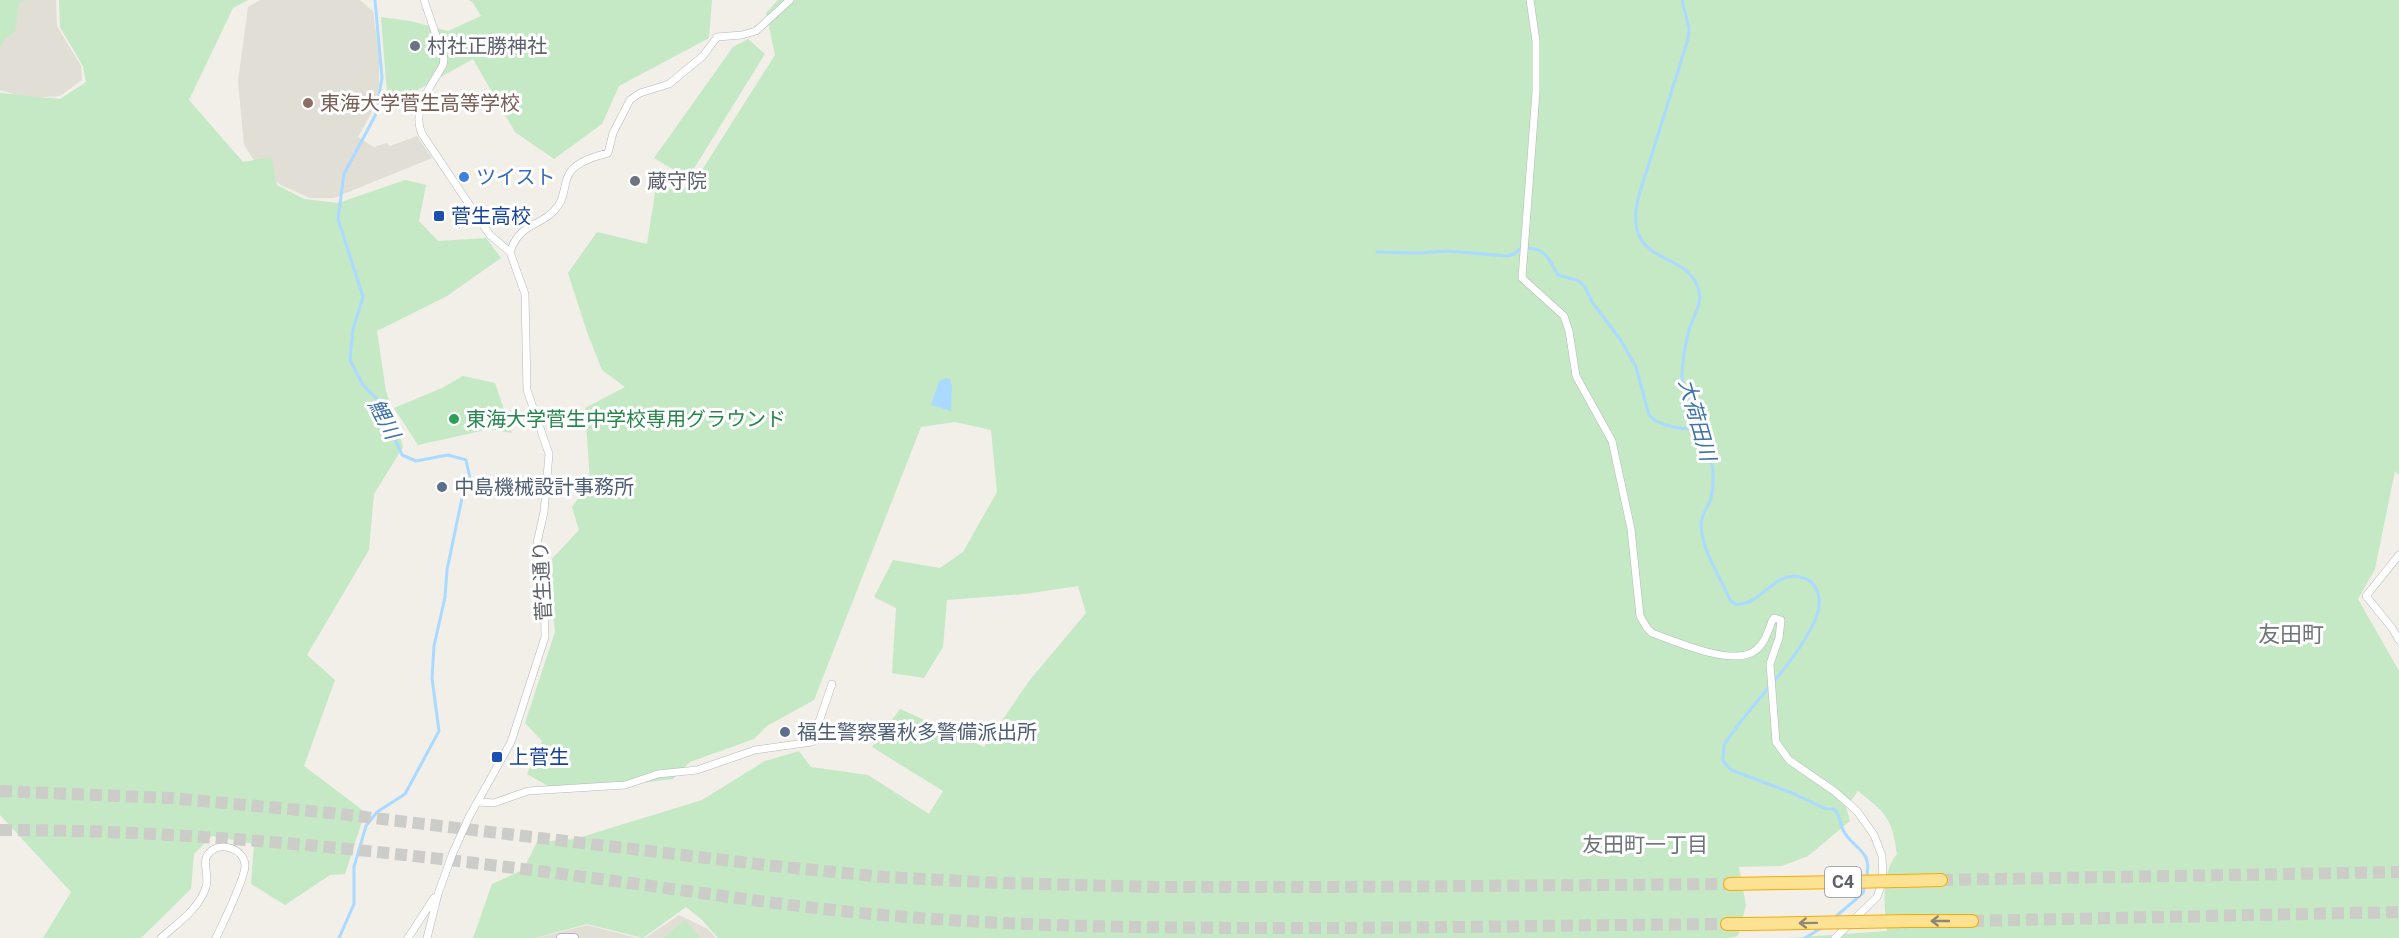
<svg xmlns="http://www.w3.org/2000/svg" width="2399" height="938" viewBox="0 0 2399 938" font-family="Roboto,'Noto Sans JP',sans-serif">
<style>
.education{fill:#e1ded6}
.green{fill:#c5e8c5}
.water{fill:#aadaff}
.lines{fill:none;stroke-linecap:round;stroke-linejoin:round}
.stream{stroke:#aadaff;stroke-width:3}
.motorway-tunnel{stroke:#ccccc8;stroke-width:12;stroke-dasharray:12 6;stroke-linecap:butt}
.minor-casing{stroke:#b5b8bc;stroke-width:8}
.tertiary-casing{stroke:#b5b8bc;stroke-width:10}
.motorway-casing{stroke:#f9ab00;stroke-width:14}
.minor{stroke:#fff;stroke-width:7}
.tertiary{stroke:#fff;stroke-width:8}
.motorway{stroke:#fde293;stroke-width:12}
.motorway-bridge-casing{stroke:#f9ab00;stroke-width:14;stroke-linecap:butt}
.motorway-bridge{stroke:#fde293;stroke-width:12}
.oneway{stroke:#8e8975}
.worship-dot{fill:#6b7280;stroke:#fff;stroke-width:2}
.education-dot{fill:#8d6e63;stroke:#fff;stroke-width:2}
.shop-dot{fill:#3f7fe0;stroke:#fff;stroke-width:2}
.transit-dot{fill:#1a4fb4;stroke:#fff;stroke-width:2}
.leisure-dot{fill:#2e9e5b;stroke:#fff;stroke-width:2}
.service-dot{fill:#5c6f8a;stroke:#fff;stroke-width:2}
.labels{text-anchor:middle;stroke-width:6;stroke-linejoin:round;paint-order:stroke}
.shield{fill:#fff;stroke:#8f9295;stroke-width:1.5}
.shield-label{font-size:18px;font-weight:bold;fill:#5f6368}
.worship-label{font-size:20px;fill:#5b616d;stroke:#fff;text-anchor:start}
.education-label{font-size:20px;fill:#785e54;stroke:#fff;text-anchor:start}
.shop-label{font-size:20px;fill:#366cbe;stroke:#fff;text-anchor:start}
.transit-label{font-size:20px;fill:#164399;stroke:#fff;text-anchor:start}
.leisure-label{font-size:20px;fill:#27864d;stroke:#fff;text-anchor:start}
.service-label{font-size:20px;fill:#4e5e75;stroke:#fff;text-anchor:start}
.street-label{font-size:20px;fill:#5f6368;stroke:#fff}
.water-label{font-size:21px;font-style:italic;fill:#4174aa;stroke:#fff}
.neighbourhood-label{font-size:21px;fill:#70757a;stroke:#fff}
.quarter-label{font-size:22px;fill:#70757a;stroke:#fff}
</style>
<rect width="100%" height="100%" fill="#f1efe8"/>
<path class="education" d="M0 0H56L57 26 81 66 82 80 60 96 27 98 0 90Z
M260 0H360L373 11 379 55V85L373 110 358 137 374 147 387 143 390 146 417 136 432 158 334 198H310L281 185 258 166 244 145 238 81 248 7Z
M679 915 708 929 716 938H645Z
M587 925 637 938H537Z"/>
<path class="green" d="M0 0H27L19 3 15 32 5 38 0 47Z
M59 0H248L233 8 189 100 243 162 271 157 277 185 304 199 338 203 405 180 426 185 419 221 438 241 486 238 501 258 447 296 377 331 386 391 403 447 374 494 369 550 307 655 335 680 304 766 365 812 345 874 330 875 285 905 251 884 254 844 212 836 194 854 191 889 141 938H43L71 892 0 815V93L60 99 86 82 83 66 60 27Z
M469 0H712L709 38 619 86 602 124 554 159 515 132 473 59 412 93H387L381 17 410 21 448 31 481 16 473 3Z
M778 0H2399V475L2395 471 2375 569 2358 599 2399 671V938H1789L1887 931C1884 907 1881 873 1897 854 1892 818 1886 813 1858 791L1846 807 1850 821 1808 856 1782 866 1739 867 1746 905 1738 936 1729 938H718L702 920 686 907 643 938 587 924 535 938H473L492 884 523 870 537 842 575 839 702 800 765 761 799 751 811 767 868 775 929 814 943 791 872 747 900 709 984 747 1029 681 1086 613 1078 586 1025 594 947 600 943 647 924 678 892 673 896 608 874 597 893 560 940 568 963 552 997 492 991 430 955 422 921 427 814 700 767 726 754 739 690 762 673 779 560 793 527 774 542 741 525 723 555 632 549 562 579 530 572 507 590 482 585 408 625 387 602 370 587 332 568 273 597 232 647 244 657 180 677 193 695 181 775 55 766 13Z
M748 39 765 54 688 178 654 158 733 47Z
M463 376 495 383 512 433 490 429 418 445 394 408 442 388Z
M685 920 701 938H663Z"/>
<path class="water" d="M945 378 950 379 952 386 951 411 931 405 939 381Z"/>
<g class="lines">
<path class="stream" d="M1682 0 1689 28 1688 39 1639 195C1619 269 1691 248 1699 292 1702 304 1694 315 1690 327 1686 340 1682 362 1682 376 1684 403 1703 423 1709 448 1713 463 1715 483 1711 498 1708 507 1702 514 1701 523 1701 550 1720 576 1730 600L1735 604C1761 607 1772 571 1800 577 1819 580 1823 602 1816 618 1795 666 1752 701 1724 745L1723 761 1731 770 1792 793 1826 809H1834C1841 816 1839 822 1843 830 1853 850 1874 849 1866 879
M1527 248C1546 248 1550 261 1558 275L1579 281 1585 287 1592 302 1620 339 1636 367 1649 415C1660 428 1686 429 1703 430
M1377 252 1419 253 1447 251 1508 256 1514 254 1520 249
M1833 919 1863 893 1865 885
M339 938 354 904V867L366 826 377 812 405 794 439 731 432 678 434 646 445 597 447 570 462 498 470 478 466 460 448 455 416 461 402 455 378 400 363 385 350 360 353 329 363 297 338 219 344 174 375 116 382 78 375 0
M1805 938 1823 927"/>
<path class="motorway-tunnel" d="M0 791 170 798 332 813 774 866 885 877 1001 883 1156 887H1337L1730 884
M0 830C203 830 406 853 607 880 699 892 791 907 883 915 1019 927 1156 928 1292 928 1437 928 1582 925 1727 924
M1941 880 2399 872
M1972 921 2399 912"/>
<g class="minor-casing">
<path id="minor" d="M424 0 444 59 443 65C431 87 411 109 422 134L481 222 490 235 510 252 525 294 527 390 549 454 544 512 537 543 544 582 545 637 511 742 469 817 452 855 438 894 427 938
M1530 0 1536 41V92L1522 278 1564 316 1569 331 1576 376 1612 441 1631 529 1640 616 1647 628 1652 633C1675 641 1734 668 1756 650 1765 643 1768 631 1772 621L1774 618 1781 620 1779 638 1770 664 1776 742 1789 760 1834 791 1857 811 1874 835 1882 856 1883 881 1877 897 1835 938
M510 252C521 220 542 228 558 206 566 196 563 180 571 171 579 161 596 156 608 153L613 133 630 100 640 93 669 84 703 56 717 37 742 35 756 31 790 0
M2399 555 2366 596 2392 628 2399 640
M479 802 494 803 528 791 625 785 658 774 697 770 755 750 812 742 832 684
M161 938C178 923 199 909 206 887 210 875 200 861 210 852 221 841 244 849 245 865 246 877 222 925 216 938
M408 938 434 898"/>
</g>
<g class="tertiary-casing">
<path id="tertiary" d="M561 938H574"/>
</g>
<g class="motorway-casing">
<path id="motorway" d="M1900 881 1941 880
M1730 884 1786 883
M1909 921H1972
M1727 924H1747"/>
</g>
<use href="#minor" class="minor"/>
<use href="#tertiary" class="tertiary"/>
<use href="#motorway" class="motorway"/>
<g class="motorway-bridge-casing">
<path id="motorway-bridge" d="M1786 883 1900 881
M1747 924 1909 921"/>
</g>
<use href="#motorway-bridge" class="motorway-bridge"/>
</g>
<defs><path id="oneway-shaft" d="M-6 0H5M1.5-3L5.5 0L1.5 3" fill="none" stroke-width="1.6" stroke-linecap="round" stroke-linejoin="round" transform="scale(1.5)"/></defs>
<g class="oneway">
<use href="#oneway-shaft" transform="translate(1940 921) rotate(180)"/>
<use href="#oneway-shaft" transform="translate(1808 923) rotate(179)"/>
</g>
<g class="worship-dot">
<circle cx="415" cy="46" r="6"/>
<circle cx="635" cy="181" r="6"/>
</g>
<circle class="education-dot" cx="308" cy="103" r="6"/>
<circle class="shop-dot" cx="464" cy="177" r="6"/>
<g class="transit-dot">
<rect x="433" y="210" width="12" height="12" rx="3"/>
<rect x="491" y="751" width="12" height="12" rx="3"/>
</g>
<circle class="leisure-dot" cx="454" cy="419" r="6"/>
<g class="service-dot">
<circle cx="442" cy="487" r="6"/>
<circle cx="785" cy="732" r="6"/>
</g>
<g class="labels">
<rect class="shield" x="1825" y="867" width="36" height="30" rx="4.5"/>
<g class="shield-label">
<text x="1843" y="888">C4</text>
</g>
<g class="worship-label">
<text x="427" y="53">村社正勝神社</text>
<text x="647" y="188">蔵守院</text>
</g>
<g class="education-label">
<text x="320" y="110">東海大学菅生高等学校</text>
</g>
<g class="shop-label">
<text x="476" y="184">ツイスト</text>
</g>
<g class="transit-label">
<text x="451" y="223">菅生高校</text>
<text x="509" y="764">上菅生</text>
</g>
<g class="leisure-label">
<text x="466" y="426">東海大学菅生中学校専用グラウンド</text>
</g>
<g class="service-label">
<text x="454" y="494">中島機械設計事務所</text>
<text x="797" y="739">福生警察署秋多警備派出所</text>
</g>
<g class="street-label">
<text transform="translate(542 581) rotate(-93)" y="7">菅生通り</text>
</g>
<g class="water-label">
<text transform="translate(384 419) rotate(62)" y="7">鯉川</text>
<text transform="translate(1697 420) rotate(74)" y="7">大荷田川</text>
</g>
<g class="neighbourhood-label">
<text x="1645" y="852">友田町一丁目</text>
</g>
<g class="quarter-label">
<text x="2291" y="642">友田町</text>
</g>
</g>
</svg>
